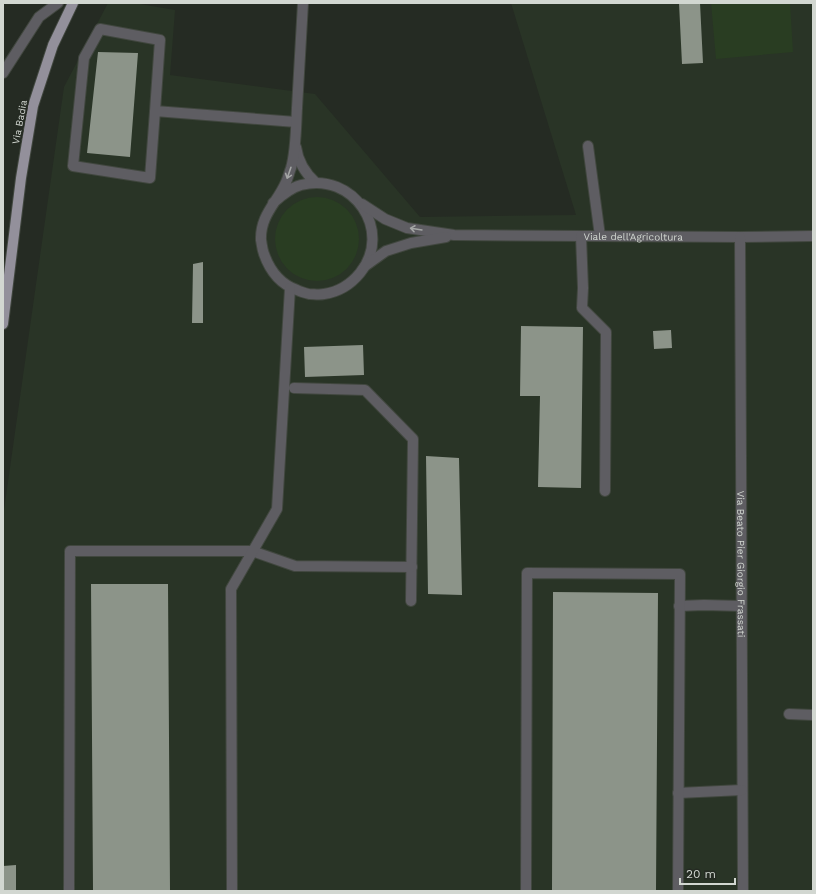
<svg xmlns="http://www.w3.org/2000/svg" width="816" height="894" viewBox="0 0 816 894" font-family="'Work Sans',sans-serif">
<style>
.built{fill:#293426}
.green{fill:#293d22}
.building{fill:#8c9489}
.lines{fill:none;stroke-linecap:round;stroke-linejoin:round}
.minor-casing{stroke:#41473f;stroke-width:12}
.major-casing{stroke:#41473f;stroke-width:12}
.minor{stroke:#5e5d62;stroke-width:10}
.major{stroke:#93909b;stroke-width:10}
.oneway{stroke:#a4a6a5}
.labels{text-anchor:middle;stroke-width:4;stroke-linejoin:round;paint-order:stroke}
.street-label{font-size:10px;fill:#d2d7d1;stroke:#252b23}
</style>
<rect width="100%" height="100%" fill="#252b23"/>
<path class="built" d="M108 3H134L175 10 170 75 315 94 420 217 576 215 511 3H813V891H3V517L64 87Z"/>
<path class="green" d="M711 3H790L793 52 716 59Z
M275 239a42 42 0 1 1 84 0a42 42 0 1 1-84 0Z"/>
<path class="building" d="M679 3H700L703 63 682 64Z
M98 52 138 53 130 157 87 153Z
M203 262V323H192L193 264Z
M521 326 583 327 581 488 538 487 540 396H520Z
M671 330 672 348 654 349 653 331Z
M363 345 364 375 305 377 304 347Z
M426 456 459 458 462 595 428 594Z
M91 584H168L170 891H93Z
M553 592 658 593 656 891H552Z
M16 865V891H3V866Z"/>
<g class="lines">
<g class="minor-casing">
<g id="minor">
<path d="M3 73 39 17 58 3"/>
<path d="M155 111 150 178 73 166 84 58 100 29 160 40 155 111 296 122"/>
<path d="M588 146 600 236"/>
<path d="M296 147C298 162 305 173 316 183"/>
<path d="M273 203C281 196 290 188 301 185 353 171 394 231 360 273 351 284 338 292 324 294 319 295 314 294 309 294 305 293 301 292 297 290 280 284 270 271 264 254 262 249 262 245 261 240 260 215 277 203 286 182 288 178 289 173 291 168 296 151 296 127 297 108 299 73 301 38 303 3"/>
<path id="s1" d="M362 204 385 219 407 228 454 235 740 237 813 236"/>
<path d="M581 236 583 288 582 308 606 332 605 491"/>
<path id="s2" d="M740 237 743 891"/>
<path d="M365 266 386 251 411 243 446 237"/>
<path d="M294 388 365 390 413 439 411 601"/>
<path d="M679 606 704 605 741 606"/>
<path d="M789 714 813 715"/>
<path d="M678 793 742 790"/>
<path d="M69 891 70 551H252L295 566 412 567"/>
<path d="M232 891 231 589 277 509 290 288"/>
<path d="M526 891 527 573 680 574 678 891"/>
</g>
</g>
<g class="major-casing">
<path id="major" d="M3 324 21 178 33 106 53 45 73 3"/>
</g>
<use href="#minor" class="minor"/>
<use href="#major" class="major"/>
</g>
<defs><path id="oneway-shaft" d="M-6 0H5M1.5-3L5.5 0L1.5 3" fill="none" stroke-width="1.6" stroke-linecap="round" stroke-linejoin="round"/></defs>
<g class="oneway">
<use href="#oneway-shaft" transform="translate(289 173) rotate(109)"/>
<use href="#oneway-shaft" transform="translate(416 229) rotate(-171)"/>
</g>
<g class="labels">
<g class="street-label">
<text transform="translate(19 122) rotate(-79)" y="4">Via Badia</text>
<text dy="4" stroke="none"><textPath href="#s1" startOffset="278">Viale dell'Agricoltura</textPath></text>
<text dy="4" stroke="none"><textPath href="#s2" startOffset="327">Via Beato Pier Giorgio Frassati</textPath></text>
</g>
</g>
<rect width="816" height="894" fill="none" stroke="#d2d7d1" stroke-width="8"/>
<path d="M680 878v6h55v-6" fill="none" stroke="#d2d7d1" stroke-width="2"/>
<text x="686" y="878" font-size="12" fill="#d2d7d1" stroke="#252b23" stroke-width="3" paint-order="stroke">20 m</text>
</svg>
